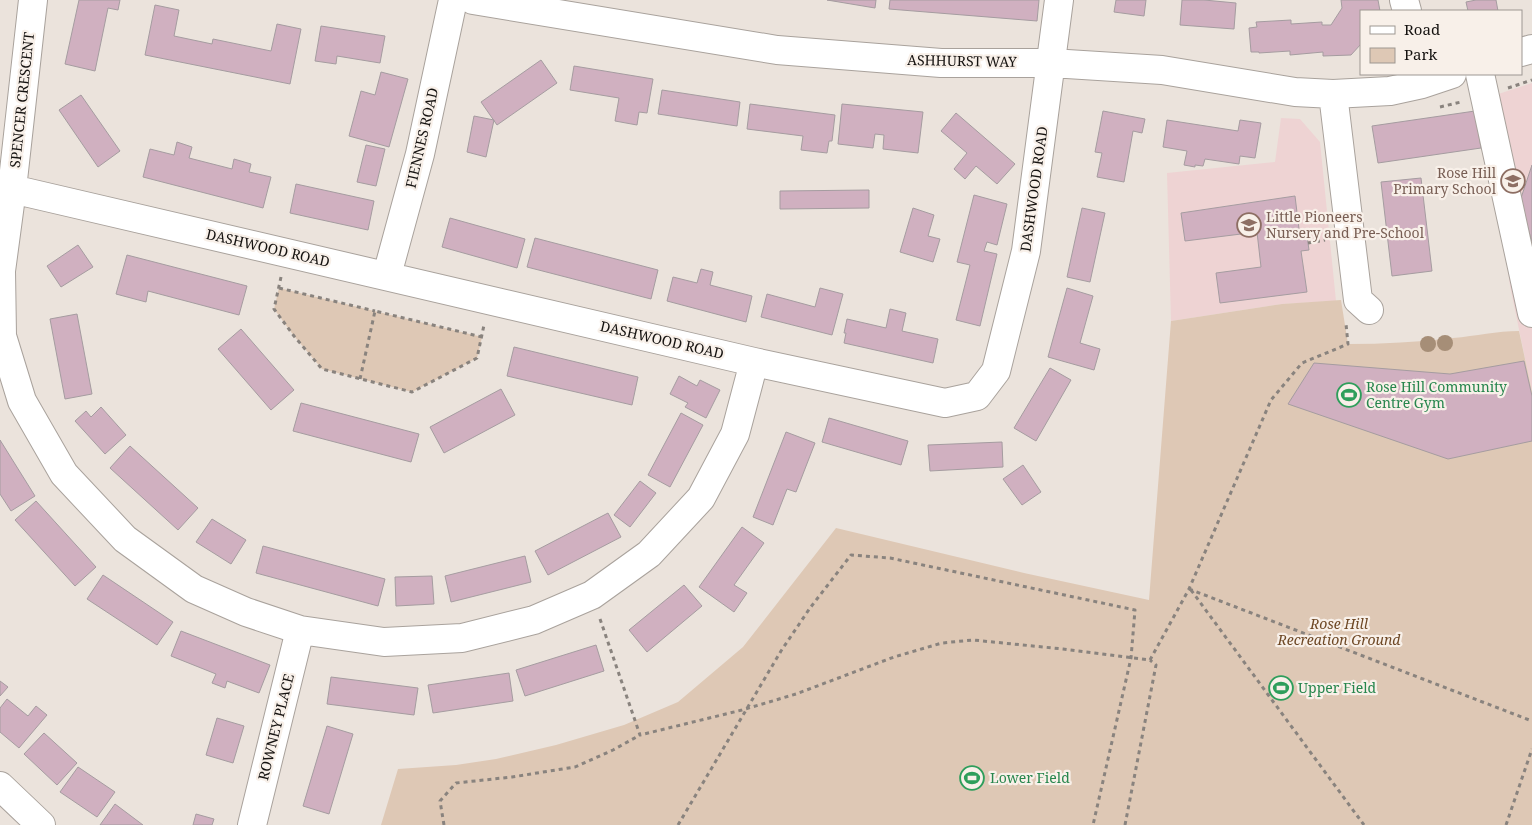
<svg xmlns="http://www.w3.org/2000/svg" width="1532" height="825" viewBox="0 0 1532 825" font-family="'Noto Serif',serif">
<style>
.education{fill:#eed3d3}
.green{fill:#dec8b5}
.building{fill:#d0b0c0;stroke:#a59ca0}
.lines{fill:none;stroke-linecap:round;stroke-linejoin:round}
.minor-casing{stroke:#a9a29c;stroke-width:30}
.path{stroke:#89837e;stroke-width:3;stroke-dasharray:4 4;stroke-linecap:butt}
.minor{stroke:#fff;stroke-width:28}
.tree{fill:#a68e77}
.labels{text-anchor:middle;stroke-width:4.5;stroke-linejoin:round;paint-order:stroke}
.street-label{font-size:14px;fill:#151210;stroke:#f8f0e9}
.education-label{font-size:14px;fill:#785e54;stroke:#f8f0e9;text-anchor:end}
.leisure-label{font-size:14px;fill:#27864d;stroke:#f8f0e9;text-anchor:start}
.park-label{font-size:14px;font-style:italic;fill:#6e4825;stroke:#f8f0e9}
</style>
<rect width="100%" height="100%" fill="#ebe3dc"/>
<path class="education" d="M1532 83V392L1510 286 1507 263 1480 100Z
M1281 118 1300 119 1320 142 1336 301 1282 304 1171 321 1167 173 1275 162Z"/>
<path class="green" d="M279 288 482 337 477 358 412 392 322 369 294 336 274 309Z
M1341 300 1348 344C1383 344 1418 342 1453 338 1476 336 1497 331 1519 331L1532 392V825H381L398 769 456 765 496 759 556 745 624 725 678 702 743 647 836 528 1024 573 1149 600 1171 321 1282 304Z"/>
<path class="building" d="M79 0H120L118 10 108 8 95 71 65 64Z
M827 0H876L875 8Z
M890 0H1039L1037 21 889 9Z
M1116 0H1146L1144 16 1114 12Z
M1182 0H1204L1236 3 1234 29 1180 25Z
M1341 0H1378L1380 11H1361V44L1351 55 1323 56V52L1290 55V51L1259 53V52H1251L1249 28 1257 27 1256 22 1291 20V24L1322 22V25H1331L1342 8Z
M1476 0H1496L1498 11H1468L1466 2Z
M155 5 179 10 174 36 212 44 213 39 271 51 277 24 301 29 290 84 145 55Z
M321 26 385 36 380 63 337 56 336 64 315 61Z
M541 60 557 83 497 125 481 102Z
M574 66 653 79 647 113 639 112 637 125 615 121 619 98 570 90Z
M381 72 408 79 389 147 349 136 361 91 375 95Z
M662 90 740 102 737 126 658 114Z
M81 95 120 151 98 167 59 110Z
M750 104 835 115 832 141H829L827 153 801 150 803 136 747 129Z
M842 104 923 112 918 153 883 149 884 135 875 134 873 148 838 144Z
M1103 111 1145 119 1142 133 1133 131 1124 182 1097 177 1102 153 1095 152Z
M1475 111 1481 148 1378 163 1372 126Z
M956 113 1015 164 997 184 976 166 965 179 954 169 967 153 941 131Z
M474 116 494 120 486 157 467 152Z
M1167 120 1238 131 1240 120 1261 123 1255 158 1240 156 1239 164 1205 159 1203 166 1195 165V167L1184 165 1187 151 1163 147Z
M177 142 192 147 189 158 232 169 234 159 251 164 249 172 271 177 263 208 143 177 150 149 174 155Z
M366 145 385 149 376 186 357 182Z
M1532 165V242L1520 201Z
M1421 178 1432 271 1392 276 1381 182Z
M296 184 374 201 368 230 290 213Z
M869 190V208L780 209V191Z
M974 195 1007 204 997 245 987 242 984 251 997 254 980 326 956 320 970 265 957 262Z
M1295 196 1300 237 1307 236 1309 250 1301 251 1307 292 1220 303 1216 273 1261 267 1257 232 1185 241 1181 213Z
M913 208 934 215 928 236 940 239 933 262 900 252Z
M1082 208 1105 213 1090 282 1067 277Z
M450 218 525 239 517 268 442 247Z
M535 238 658 270 651 299 527 267Z
M78 245 93 267 61 287 47 266Z
M127 255 247 286 239 315 148 291 146 302 116 294Z
M701 269 713 272 710 285 752 296 746 322 667 301 673 277 697 283Z
M820 288 843 294 832 335 761 317 767 294 815 307Z
M1067 288 1093 296 1080 343 1100 349 1094 370 1048 357Z
M890 309 906 313 902 331 938 339 933 363 844 343 846 333H844L847 319 886 328Z
M77 314 92 394 65 399 50 319Z
M241 329 294 390 271 410 218 349Z
M514 347 638 377 632 405 507 376Z
M1524 361 1532 396V441L1448 459 1288 404 1314 363 1450 374Z
M1050 368 1071 380 1036 441 1014 428Z
M679 376 697 386 700 380 720 390 706 418 685 407 688 403 670 394Z
M501 389 515 415 444 453 430 427Z
M301 403 419 434 411 462 293 431Z
M101 407 126 435 105 454 75 421 86 411 91 417Z
M681 413 703 425 670 487 648 475Z
M829 418 908 441 901 465 822 442Z
M786 432 815 443 796 492 787 489 773 525 753 517Z
M0 440 35 496 11 511 0 494Z
M1002 442 1003 467 930 471 928 445Z
M130 446 198 508 178 530 110 468Z
M1023 465 1041 492 1022 505 1003 479Z
M640 481 656 493 630 527 614 515Z
M36 501 96 567 75 586 15 520Z
M608 513 621 537 548 575 535 551Z
M212 519 246 540 231 564 196 542Z
M742 527 764 543 734 585 747 593 734 612 699 587Z
M263 546 385 579 378 606 256 573Z
M525 556 531 582 451 602 445 576Z
M103 575 173 622 157 645 87 599Z
M432 576 434 604 396 606 395 577Z
M684 585 702 606 647 652 629 630Z
M181 631 270 665 259 693 227 681 225 688 212 683 216 674 171 656Z
M596 645 604 671 525 696 516 670Z
M509 673 513 701 433 713 428 685Z
M331 677 418 688 414 715 327 704Z
M0 681 8 687 0 696Z
M7 699 28 716 36 706 47 715 19 748 0 732V708Z
M217 718 244 726 233 763 206 755Z
M327 726 353 734 329 814 303 806Z
M44 733 77 763 57 785 24 754Z
M78 767 115 792 97 817 60 792Z
M115 804 143 825H100Z
M196 814 214 819 212 825H193Z"/>
<g class="lines">
<g class="minor-casing">
<path id="minor" d="M33 0 12 189 1 271 2 336 22 401 64 474 125 539 194 589 246 612 300 630 384 642 462 638 534 620 592 595 649 554 701 498 735 434 754 362
M473 0 777 50 941 63H1051L1162 70 1295 92 1333 94 1390 91 1422 84 1452 74
M1404 0 1407 11
M1521 52 1532 49
M1480 74 1532 313
M1333 94 1358 300 1369 310
M12 189 754 362 945 403 977 396 996 371 1026 251 1059 0
M387 275 420 154 453 0
M0 786 41 825
M252 825 300 630"/>
</g>
<path class="path" d="M1508 88 1532 80
M1440 107 1461 102
M1308 243 1325 240
M281 277 274 309 294 336 322 369 412 392 477 358 484 325
M279 288 375 311
M360 379 375 311 482 337
M1189 589 1532 721
M1191 590 1364 825
M600 619 640 735 742 710 796 694 894 657 942 643 973 640 1063 649 1150 660 1189 589 1271 400 1302 363 1348 344 1346 324
M444 825 440 801 456 783 512 777 575 767 613 750 640 735
M678 825 781 651 810 608 851 555 890 558 1135 610 1131 658 1093 825
M1125 825 1156 665 1150 660
M1506 825 1532 749"/>
<use href="#minor" class="minor"/>
</g>
<g class="tree">
<circle cx="1445" cy="343" r="8"/>
<circle cx="1428" cy="344" r="8"/>
</g>
<defs>
<g id="school-ring" transform="scale(1.25)"><circle r="9.5" fill="#f8f0e9" stroke="#8d6e63" stroke-width="1.5"/><path d="M0-5L7-2L0 1L-7-2ZM-4 1L0 2.5L4 1V4Q0 6-4 4Z" fill="#8d6e63"/></g>
<g id="stadium-ring" transform="scale(1.25)"><circle r="9.5" fill="#f8f0e9" stroke="#2e9e5b" stroke-width="1.5"/><path d="M0-5a6.5 5 0 1 0 0 10a6.5 5 0 1 0 0-10ZM-3.5-1.8h7v3.6h-7Z" fill="#2e9e5b"/></g>
</defs>
<g fill-rule="evenodd">
<use href="#school-ring" x="1513" y="181"/>
<use href="#school-ring" x="1249" y="225"/>
<use href="#stadium-ring" x="1349" y="395"/>
<use href="#stadium-ring" x="1281" y="688"/>
<use href="#stadium-ring" x="972" y="778"/>
</g>
<g class="labels">
<g class="street-label">
<text transform="translate(962 61) rotate(1)" y="5">ASHHURST WAY</text>
<text transform="translate(22 100) rotate(-84)" y="5">SPENCER CRESCENT</text>
<text transform="translate(422 138) rotate(-77)" y="5">FIENNES ROAD</text>
<text transform="translate(1034 189) rotate(-82)" y="5">DASHWOOD ROAD</text>
<text transform="translate(268 248) rotate(13)" y="5">DASHWOOD ROAD</text>
<text transform="translate(662 340) rotate(13)" y="5">DASHWOOD ROAD</text>
<text transform="translate(276 727) rotate(-76)" y="5">ROWNEY PLACE</text>
</g>
<g class="education-label">
<text x="1496" y="178">Rose Hill<tspan x="1496" dy="16">Primary School</tspan></text>
<text x="1266" y="222" text-anchor="start">Little Pioneers<tspan x="1266" dy="16">Nursery and Pre-School</tspan></text>
</g>
<g class="leisure-label">
<text x="1366" y="392">Rose Hill Community<tspan x="1366" dy="16">Centre Gym</tspan></text>
<text x="1298" y="693">Upper Field</text>
<text x="990" y="783">Lower Field</text>
</g>
<g class="park-label">
<text x="1339" y="629">Rose Hill<tspan x="1339" dy="16">Recreation Ground</tspan></text>
</g>
</g>
<rect x="1360" y="10" width="162" height="65" fill="#f8f0e9" stroke="#9d9792"/>
<rect x="1370" y="26" width="25" height="8" fill="#ffffff" stroke="#9d9792"/>
<text x="1404" y="35" font-size="15" fill="#151210">Road</text>
<rect x="1370" y="48" width="25" height="15" fill="#dec8b5" stroke="#9d9792"/>
<text x="1404" y="60" font-size="15" fill="#151210">Park</text>
</svg>
